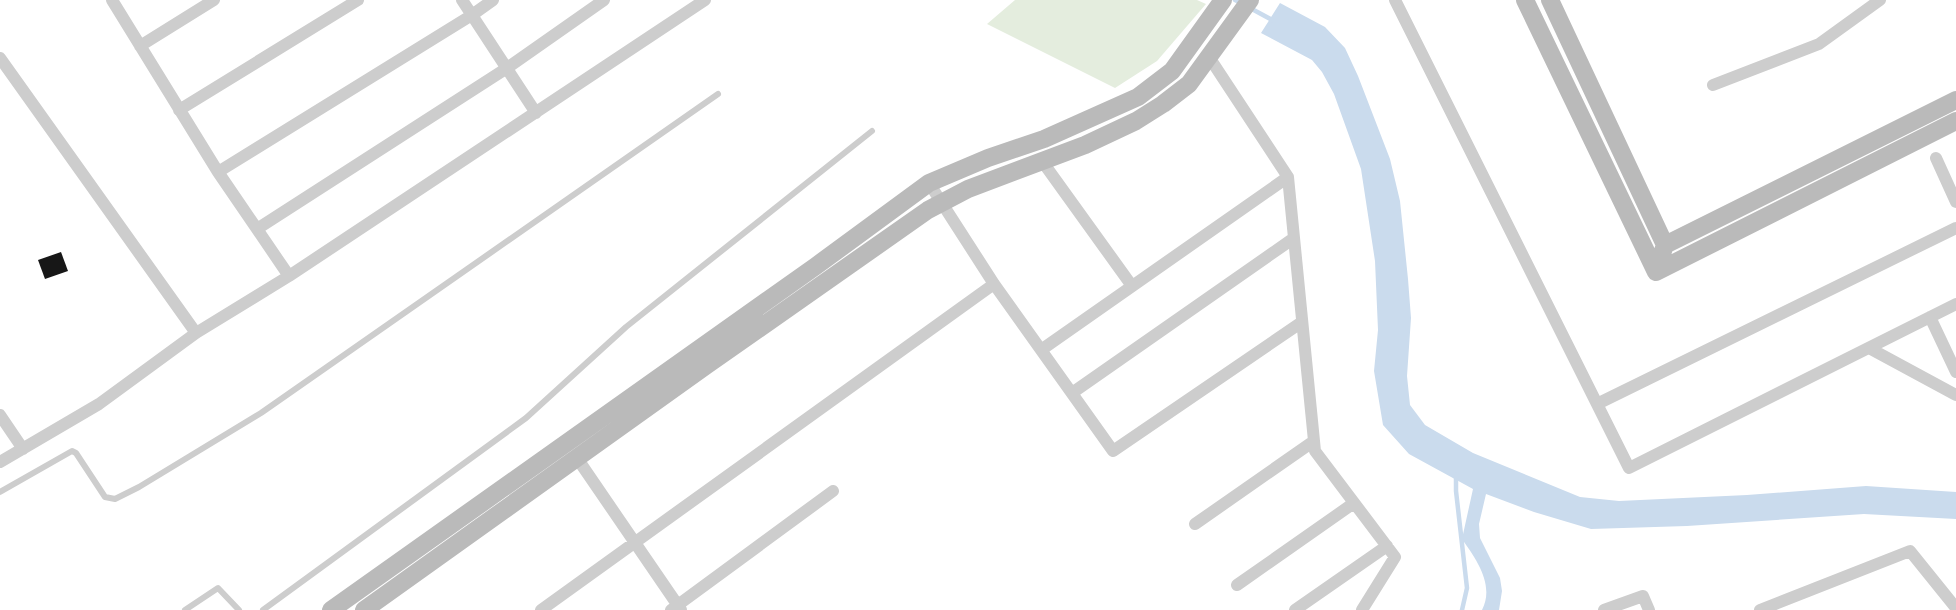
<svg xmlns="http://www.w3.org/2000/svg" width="1956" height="610" viewBox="0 0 1956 610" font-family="'PT Sans Narrow',sans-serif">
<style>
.green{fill:#e4edde}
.water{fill:#cadbed}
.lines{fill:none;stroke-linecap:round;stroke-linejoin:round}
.stream{stroke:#cadbed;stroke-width:4.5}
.building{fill:#171717}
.lane{stroke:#cdcdcd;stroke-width:6}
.street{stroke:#cdcdcd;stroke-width:12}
.secondary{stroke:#bababa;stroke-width:18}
</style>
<rect width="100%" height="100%" fill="#fff"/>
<path class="green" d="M1015 0H1197L1206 4 1157 61 1115 88 987 24Z"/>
<path class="water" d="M1280 3 1325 27 1345 48 1358 76 1390 159 1400 201 1408 279 1411 318 1407 376 1410 405 1425 425 1473 453 1580 497 1619 501 1747 495 1866 486 1956 492V519L1864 514 1687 526 1591 529 1534 512 1486 494 1479 524 1480 538 1500 578 1502 591 1499 610H1482C1495 585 1476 559 1462 539L1473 489 1409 454 1383 425 1374 371 1378 330 1375 261 1361 169 1334 94 1322 72 1312 60 1261 33Z"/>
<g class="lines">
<path class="stream" d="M1235 0 1243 4
M1250 8 1274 21
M1456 475V491L1467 588 1462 610"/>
</g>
<path class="building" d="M61 252 68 271 45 279 38 260Z"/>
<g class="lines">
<path class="lane" d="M0 492 72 451 76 453 105 497 115 499 139 487 261 413 718 94
M185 610 218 588 239 610
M263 610 526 418 626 327 872 131"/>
<path class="street" d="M112 0 218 172 289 276
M462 0 536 113
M1395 0 1629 468 1956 304
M140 46 214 0
M1209 57 1288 177 1315 451 1395 557 1362 610
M0 58 196 333
M1713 85 1819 44 1880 0
M179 110 358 0
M1936 158 1956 202
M1042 161 1132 286
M218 172 472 15 493 0
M929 183 994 284 1113 451 1302 322
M257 229 507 68 604 0
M1930 317 1956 372
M1869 348 1956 395
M1041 350 1288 177
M1072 393 1294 238
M1597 404 1956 228
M0 415 23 449
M577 458 681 610
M0 462 99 404 196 333 289 276 705 0
M1195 524 1314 441
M1237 585 1354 503
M541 610 994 284
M671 610 833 491
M1295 610 1387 546
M1604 610 1643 596 1649 610
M1760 610 1910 551 1956 608"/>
<path class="secondary" d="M1525 0 1656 272
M1550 0 1665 245
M1656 272 1665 245 1956 100
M1656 272 1956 121
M331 610 816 266 929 183 988 158 1044 139 1138 97 1172 71 1223 0
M364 610 707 365 928 210 968 189 1085 145 1136 121 1163 104 1189 84 1250 0"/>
</g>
</svg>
